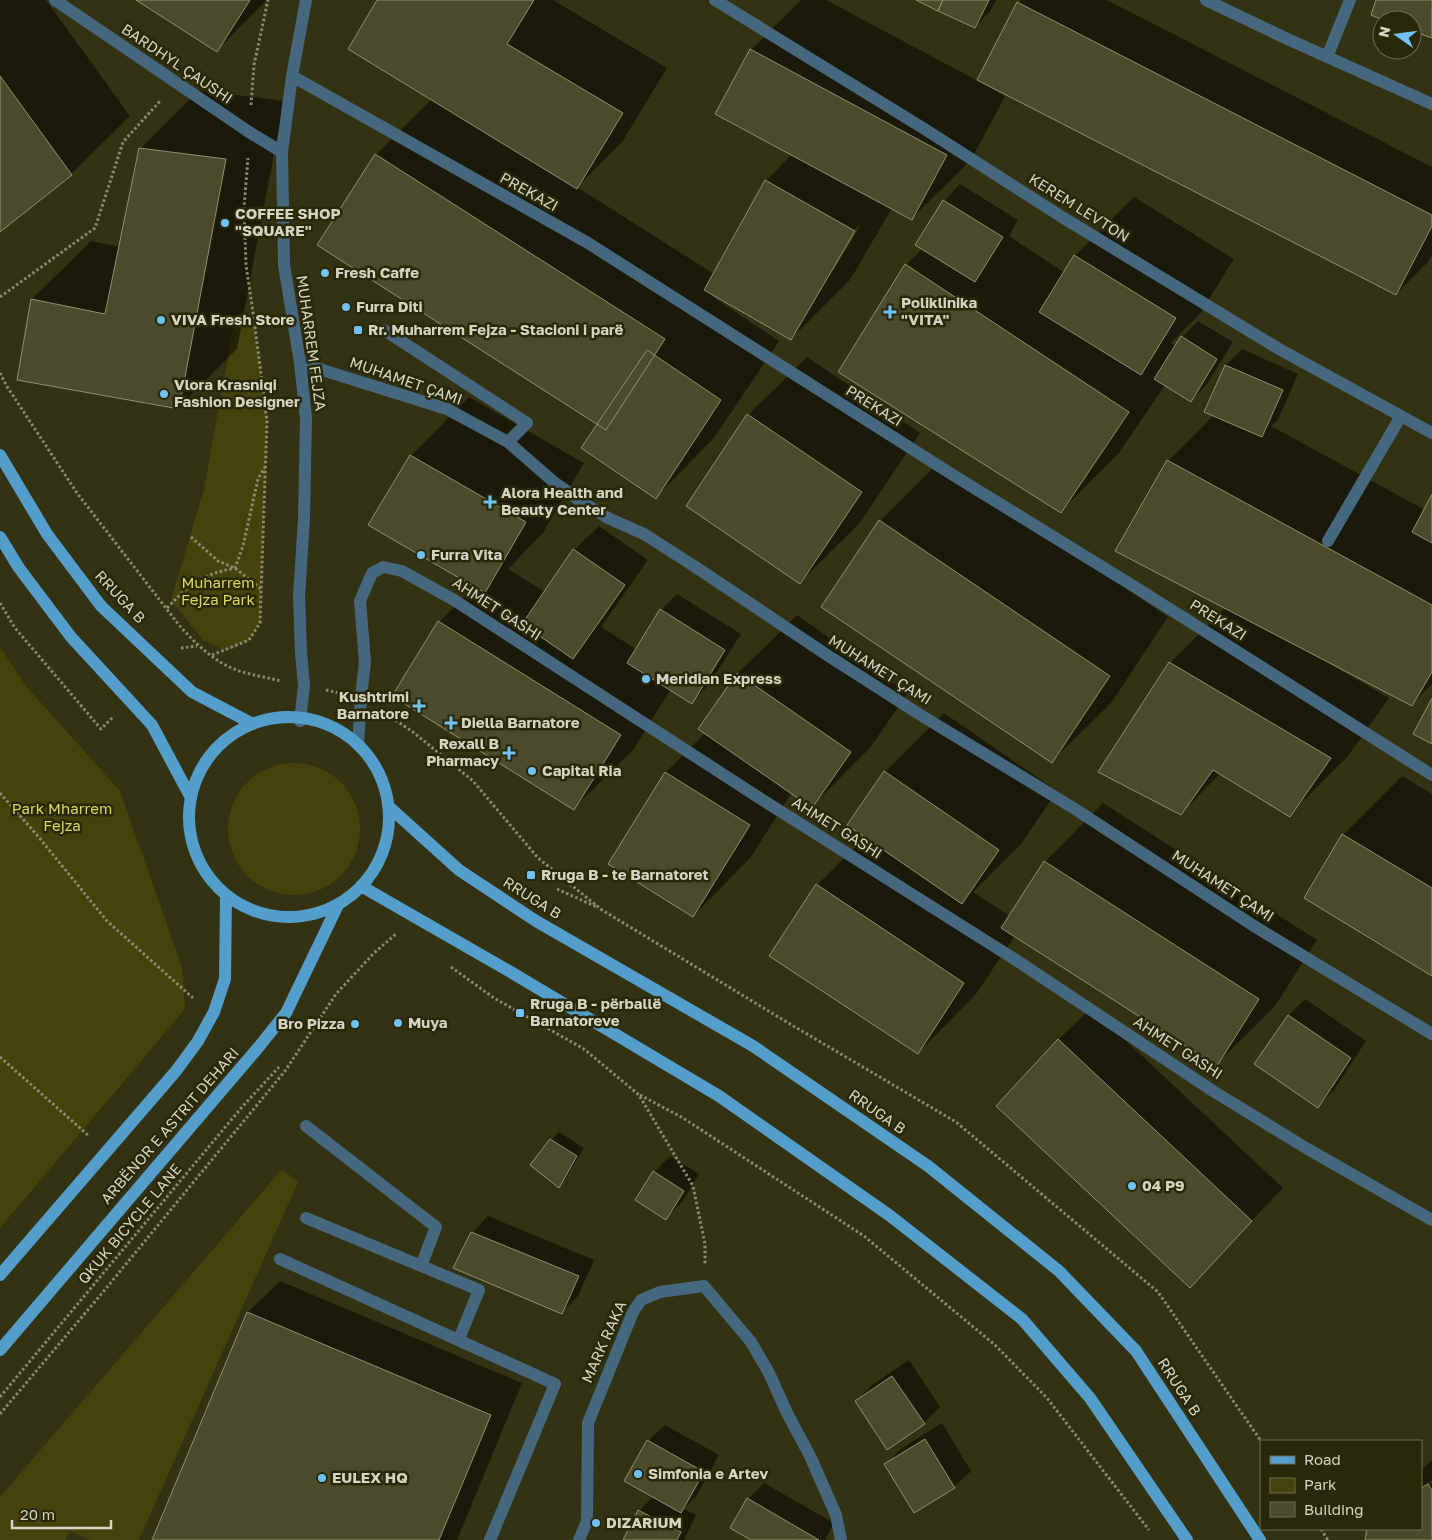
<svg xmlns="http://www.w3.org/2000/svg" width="1432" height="1540" viewBox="0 0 1432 1540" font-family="'Golos Text',sans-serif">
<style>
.green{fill:#45430b}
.shadow{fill:#0007;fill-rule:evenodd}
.building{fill:#4b4b2b;stroke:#90906e}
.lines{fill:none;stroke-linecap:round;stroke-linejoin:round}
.path{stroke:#8b8b73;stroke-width:3;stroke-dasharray:2.5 2.5;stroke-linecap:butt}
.minor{stroke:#46687e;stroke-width:12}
.major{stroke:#549ecb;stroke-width:12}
.poi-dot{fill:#70c2f4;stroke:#292808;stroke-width:2}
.labels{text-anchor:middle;stroke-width:5;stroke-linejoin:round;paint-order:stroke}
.street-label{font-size:15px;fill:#d4d4c2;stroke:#292808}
.poi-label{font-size:15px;font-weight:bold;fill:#d4d4c2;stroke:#292808;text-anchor:start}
.park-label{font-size:15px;fill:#dcd859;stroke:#292808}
</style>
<rect width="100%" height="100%" fill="#333213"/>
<path class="green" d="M254 319 267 421 260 623 249 640 226 651 203 640 171 600 204 489 234 323Z
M0 647 26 686 120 791 183 970 185 1009 0 1228Z
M228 829a66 66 0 1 1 132 0a66 66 0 1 1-132 0Z
M282 1169 298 1182 139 1540H91L70 1531 65 1540H0V1497Z"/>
<path class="shadow" d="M0 0H46L130 116 71 174 0 230Z
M138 0H267L217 50Z
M379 0H553L667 68 622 142 577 187 714 274 766 181 792 154 751 50 801 0H826L978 81 1018 3 1021 0H1107L1432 167V254L1428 262 1396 294 986 83 985 85 1005 96 971 160 912 218 892 208 850 280 791 339 714 295 713 297 779 341 714 438 656 497 599 424 376 155 432 99ZM858 225 860 226 833 271H830Z
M919 0H996L991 10 975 27Z
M199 90 284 101 237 349 178 408 32 299 91 241 120 247 140 149Z
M960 184 1018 220 1009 236 1065 273 1075 256 1134 197 1234 259 1199 315 1171 343 1176 346 1182 337 1198 321 1233 342 1207 384 1191 401 1165 385 1119 453 1060 512 906 265 923 248 944 201Z
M1242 349 1298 374 1278 420 1271 426 1425 510 1432 497V684L1412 704 1331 662 1330 664 1389 698 1348 756 1289 815 1221 773 1181 813 1170 663 1226 607 1168 461 1214 415 1226 365Z
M807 357 920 433 859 524 800 582 748 415Z
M469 397 584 463 543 533 508 569 545 592 574 550 599 526 648 560 601 627 636 649 661 610 677 594 741 634 708 686 692 702 671 689 633 750 574 808 394 695 439 622 475 586 411 456Z
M939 462 1168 617 1111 703 1052 761 880 521Z
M797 615 908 693 870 748 812 806 792 792 751 857 693 916 610 864 666 772 706 732 700 728 738 673Z
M944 713 1057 791 1021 844 973 892 1010 916 1045 862 1103 803 1317 940 1275 1006 1216 1065 1015 936 976 994 918 1053 817 885 866 836 849 824 885 772Z
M1402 776 1432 794V975L1305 898 1343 835Z
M1305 999 1366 1041 1334 1090 1318 1106 1256 1064 1289 1015Z
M1091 1008 1283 1188 1190 1286 997 1106 1059 1039Z
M559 1132 584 1148 566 1178 558 1186 551 1140Z
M670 1156 699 1174 682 1202 666 1218 654 1172Z
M488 1216 594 1260 578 1296 561 1313 472 1233Z
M280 1281 522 1383 457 1540H153L248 1312Z
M909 1360 940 1407 924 1423 856 1402 872 1385Z
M942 1423 971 1471 954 1487 886 1464 902 1448Z
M665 1425 719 1455 697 1495 684 1509 696 1515 684 1540H625L639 1511 654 1496 648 1441Z
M1432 1460V1480L1426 1484V1487L1432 1483V1540H1367L1368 1529H1421V1470Z
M764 1483 834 1523 825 1540H753L748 1499Z"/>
<path class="building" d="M136 0H250L217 52Z
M377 0H534L507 44 623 113 577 189 348 49Z
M916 0H943L938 11Z
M943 0H989L975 28 938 11Z
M1376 0H1432V38L1412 31V20H1383L1371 15Z
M1017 2 1432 215V226L1396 295 977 80Z
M750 49 947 155 912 220 715 114Z
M0 76 72 175 0 232Z
M139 148 226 159 179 409 17 380 31 299 105 314Z
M375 154 665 339 606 430 317 245Z
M765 180 855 231 791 340 704 290Z
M943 200 1003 237 975 282 915 245Z
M1074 255 1176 318 1141 375 1039 312Z
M905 264 1129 412 1061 513 838 372Z
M1181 336 1217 359 1191 402 1154 379Z
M647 350 721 400 656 499 581 448Z
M1225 365 1283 390 1262 437 1204 412Z
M747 414 862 492 800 584 686 506Z
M410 455 526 522 485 593 368 525Z
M1167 460 1432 605V672L1412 706 1115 551Z
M1432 494V543L1412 532Z
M879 520 1110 676 1052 763 821 607Z
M573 549 625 585 573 659 522 624Z
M660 609 725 650 692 704 627 663Z
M438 621 621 735 574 810 392 696Z
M1169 662 1331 758 1290 817 1213 770 1181 815 1098 772Z
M737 673 851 752 812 808 698 729Z
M1432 698V744L1413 734Z
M884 771 999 850 962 904 847 825Z
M665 772 750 825 693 917 608 864Z
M1342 834 1432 888V976L1304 898Z
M1044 861 1259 999 1217 1066 1001 928Z
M816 884 964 983 918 1054 769 956Z
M1288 1015 1351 1058 1318 1108 1254 1064Z
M1058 1039 1252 1221 1190 1288 996 1106Z
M550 1139 577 1156 559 1188 530 1165Z
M653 1171 684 1191 666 1220 635 1200Z
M471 1232 579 1276 562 1314 453 1268Z
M247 1312 491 1415 439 1540H152Z
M892 1376 925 1424 887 1450 855 1401Z
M925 1439 955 1488 914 1513 884 1464Z
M647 1440 704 1472 681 1513 624 1481Z
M1428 1484 1432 1490V1540H1365L1367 1529H1421V1488Z
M747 1498 819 1540H751L730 1528Z
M638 1510 681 1532 677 1540H623Z"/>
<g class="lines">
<path class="path" d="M251 105 254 65 268 0
M0 297 95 228 123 142 161 100
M0 373 6 385 77 493 179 625C195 643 212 660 234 669 249 675 266 677 281 681
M191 537 218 561 235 568 261 589
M0 603 15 628 101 729 114 716
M167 608C191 583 201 575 235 568L243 546 258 479 265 467
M181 648 197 646
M212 655 249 640 260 623 267 421 254 319 246 265 244 207 248 158
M326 690 339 693
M383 712 413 732 473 781 538 858 602 910 785 1021 956 1122 1158 1292 1261 1441
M0 793 37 835 107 921 193 998
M557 889 597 907
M451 967 494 998 584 1049 639 1095 693 1186 705 1244V1264
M0 1057 89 1136
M640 1095 683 1118 864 1236 995 1345 1047 1398 1149 1530
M0 1397 242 1107 279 1067
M0 1414 103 1292 285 1071 336 994 373 954 397 933
M1321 1529 1328 1540"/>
<path class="minor" d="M55 0 249 132 282 152
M715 0 923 128 1062 217 1279 349 1432 433
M1206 0 1283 37 1432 104
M1327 57 1350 0
M292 76 588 243 953 475 1135 587 1432 775
M384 330 527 423 508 442
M300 363 447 409 508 442 555 483 582 502 608 518 644 534 694 566 827 655 919 714 1075 809 1254 926 1432 1034
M1328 541 1401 416
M300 721 304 686 301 652 299 596 304 519 306 418 300 363 284 265 282 152 292 76 306 0
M358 745 361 697 365 662 360 601 372 573 383 567 402 571 454 600 761 799 1019 962 1213 1091 1306 1148 1432 1220
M306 1126 436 1227 421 1266
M306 1218 479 1290 459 1339
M280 1259 555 1384 490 1540
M579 1540 587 1521 588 1423 633 1312 641 1300 660 1292 704 1286 751 1342 769 1373 787 1413 810 1456 836 1515 841 1540"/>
<path class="major" d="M0 455 47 534 101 606 192 692 253 724
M0 537 19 568 71 637 152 725 191 798
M189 817a100 100 0 1 1 200 0a100 100 0 1 1-200 0Z
M388 806 459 870 536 921 753 1046 928 1166 1059 1271 1136 1351 1260 1540
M361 886 509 971 719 1096 889 1215 1022 1319 1090 1398 1187 1540
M0 1275 176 1071 198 1041 214 1012 225 979 226 895
M0 1350 257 1049 286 1013 338 905"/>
</g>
<g class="poi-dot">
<circle cx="225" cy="223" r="5"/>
<circle cx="325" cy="273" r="5"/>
<circle cx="346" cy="307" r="5"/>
<path d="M887.5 304.5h5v5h5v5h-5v5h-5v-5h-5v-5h5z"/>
<circle cx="161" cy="320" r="5"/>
<rect x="353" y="325" width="10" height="10" rx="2.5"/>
<circle cx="164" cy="394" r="5"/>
<path d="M487.5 494.5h5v5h5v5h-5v5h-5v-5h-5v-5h5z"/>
<circle cx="421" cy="555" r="5"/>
<circle cx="646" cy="679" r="5"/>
<path d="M416.5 698.5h5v5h5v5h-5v5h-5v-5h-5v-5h5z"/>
<path d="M448.5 715.5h5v5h5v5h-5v5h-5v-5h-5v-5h5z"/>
<path d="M506.5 745.5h5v5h5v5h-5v5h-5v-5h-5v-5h5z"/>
<circle cx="532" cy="771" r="5"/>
<rect x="526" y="870" width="10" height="10" rx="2.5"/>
<rect x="515" y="1008" width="10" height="10" rx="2.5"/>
<circle cx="398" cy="1023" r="5"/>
<circle cx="355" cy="1024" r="5"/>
<circle cx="1132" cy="1186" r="5"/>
<circle cx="638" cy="1474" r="5"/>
<circle cx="322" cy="1478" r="5"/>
<circle cx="596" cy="1523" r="5"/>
</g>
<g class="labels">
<g class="street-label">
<text transform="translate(177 64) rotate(34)" y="5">BARDHYL ÇAUSHI</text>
<text transform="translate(529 192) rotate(29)" y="5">PREKAZI</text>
<text transform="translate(1079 208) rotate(32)" y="5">KEREM LEVTON</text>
<text transform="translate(311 343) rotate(82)" y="5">MUHARREM FEJZA</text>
<text transform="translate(406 381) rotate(19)" y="5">MUHAMET ÇAMI</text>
<text transform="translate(874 406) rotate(32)" y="5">PREKAZI</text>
<text transform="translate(120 597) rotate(47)" y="5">RRUGA B</text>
<text transform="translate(497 609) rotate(33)" y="5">AHMET GASHI</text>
<text transform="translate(1218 620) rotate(32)" y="5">PREKAZI</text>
<text transform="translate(880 670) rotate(32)" y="5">MUHAMET ÇAMI</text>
<text transform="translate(837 828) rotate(32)" y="5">AHMET GASHI</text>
<text transform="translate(1223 886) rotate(33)" y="5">MUHAMET ÇAMI</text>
<text transform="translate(532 898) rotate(32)" y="5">RRUGA B</text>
<text transform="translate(1178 1048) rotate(33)" y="5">AHMET GASHI</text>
<text transform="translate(877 1112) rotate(35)" y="5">RRUGA B</text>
<text transform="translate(170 1126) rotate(-49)" y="5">ARBËNOR E ASTRIT DEHARI</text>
<text transform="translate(130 1224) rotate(-50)" y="5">QKUK BICYCLE LANE</text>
<text transform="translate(604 1342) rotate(-66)" y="5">MARK RAKA</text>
<text transform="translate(1179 1387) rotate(57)" y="5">RRUGA B</text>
</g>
<g class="poi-label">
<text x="235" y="219">COFFEE SHOP<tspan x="235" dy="17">"SQUARE"</tspan></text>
<text x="335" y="278">Fresh Caffe</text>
<text x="901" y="308">Poliklinika<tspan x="901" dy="17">"VITA"</tspan></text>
<text x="356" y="312">Furra Diti</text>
<text x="171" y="325">VIVA Fresh Store</text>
<text x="368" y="335">Rr. Muharrem Fejza - Stacioni i parë</text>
<text x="174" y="390">Vlora Krasniqi<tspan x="174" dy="17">Fashion Designer</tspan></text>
<text x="501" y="498">Alora Health and<tspan x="501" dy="17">Beauty Center</tspan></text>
<text x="431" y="560">Furra Vita</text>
<text x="656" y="684">Meridian Express</text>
<text x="409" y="702" text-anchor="end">Kushtrimi<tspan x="409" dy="17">Barnatore</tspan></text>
<text x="461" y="728">Diella Barnatore</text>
<text x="499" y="749" text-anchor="end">Rexall B<tspan x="499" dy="17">Pharmacy</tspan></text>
<text x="542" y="776">Capital Ria</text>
<text x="541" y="880">Rruga B - te Barnatoret</text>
<text x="530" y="1009">Rruga B - përballë<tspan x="530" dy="17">Barnatoreve</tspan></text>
<text x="408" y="1028">Muya</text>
<text x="345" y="1029" text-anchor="end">Bro Pizza</text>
<text x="1142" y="1191">04 P9</text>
<text x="648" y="1479">Simfonia e Artev</text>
<text x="332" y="1483">EULEX HQ</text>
<text x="606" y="1528">DIZARIUM</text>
</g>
<g class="park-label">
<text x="218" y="588">Muharrem<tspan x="218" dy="17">Fejza Park</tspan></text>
<text x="62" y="814">Park Mharrem<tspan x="62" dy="17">Fejza</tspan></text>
</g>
</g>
<rect x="1260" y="1440" width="162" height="90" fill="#292808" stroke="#6d6d52"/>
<rect x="1270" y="1456" width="25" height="8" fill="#549ecb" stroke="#6d6d52"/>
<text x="1304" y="1465" font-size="15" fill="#d4d4c2">Road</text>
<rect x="1270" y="1478" width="25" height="15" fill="#45430b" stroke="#6d6d52"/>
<text x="1304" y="1490" font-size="15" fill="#d4d4c2">Park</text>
<rect x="1270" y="1502" width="25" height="15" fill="#4b4b2b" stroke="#6d6d52"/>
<text x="1304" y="1515" font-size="15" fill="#d4d4c2">Building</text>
<g transform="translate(1397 35) rotate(284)"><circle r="24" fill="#292808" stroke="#6d6d52"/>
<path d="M0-4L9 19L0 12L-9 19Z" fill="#70c2f4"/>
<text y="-8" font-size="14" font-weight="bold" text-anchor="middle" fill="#d4d4c2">N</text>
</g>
<path d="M12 1520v8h99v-8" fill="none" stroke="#d4d4c2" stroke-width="2.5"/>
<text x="20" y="1520" font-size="15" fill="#d4d4c2" stroke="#292808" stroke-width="4" paint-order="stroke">20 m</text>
</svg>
